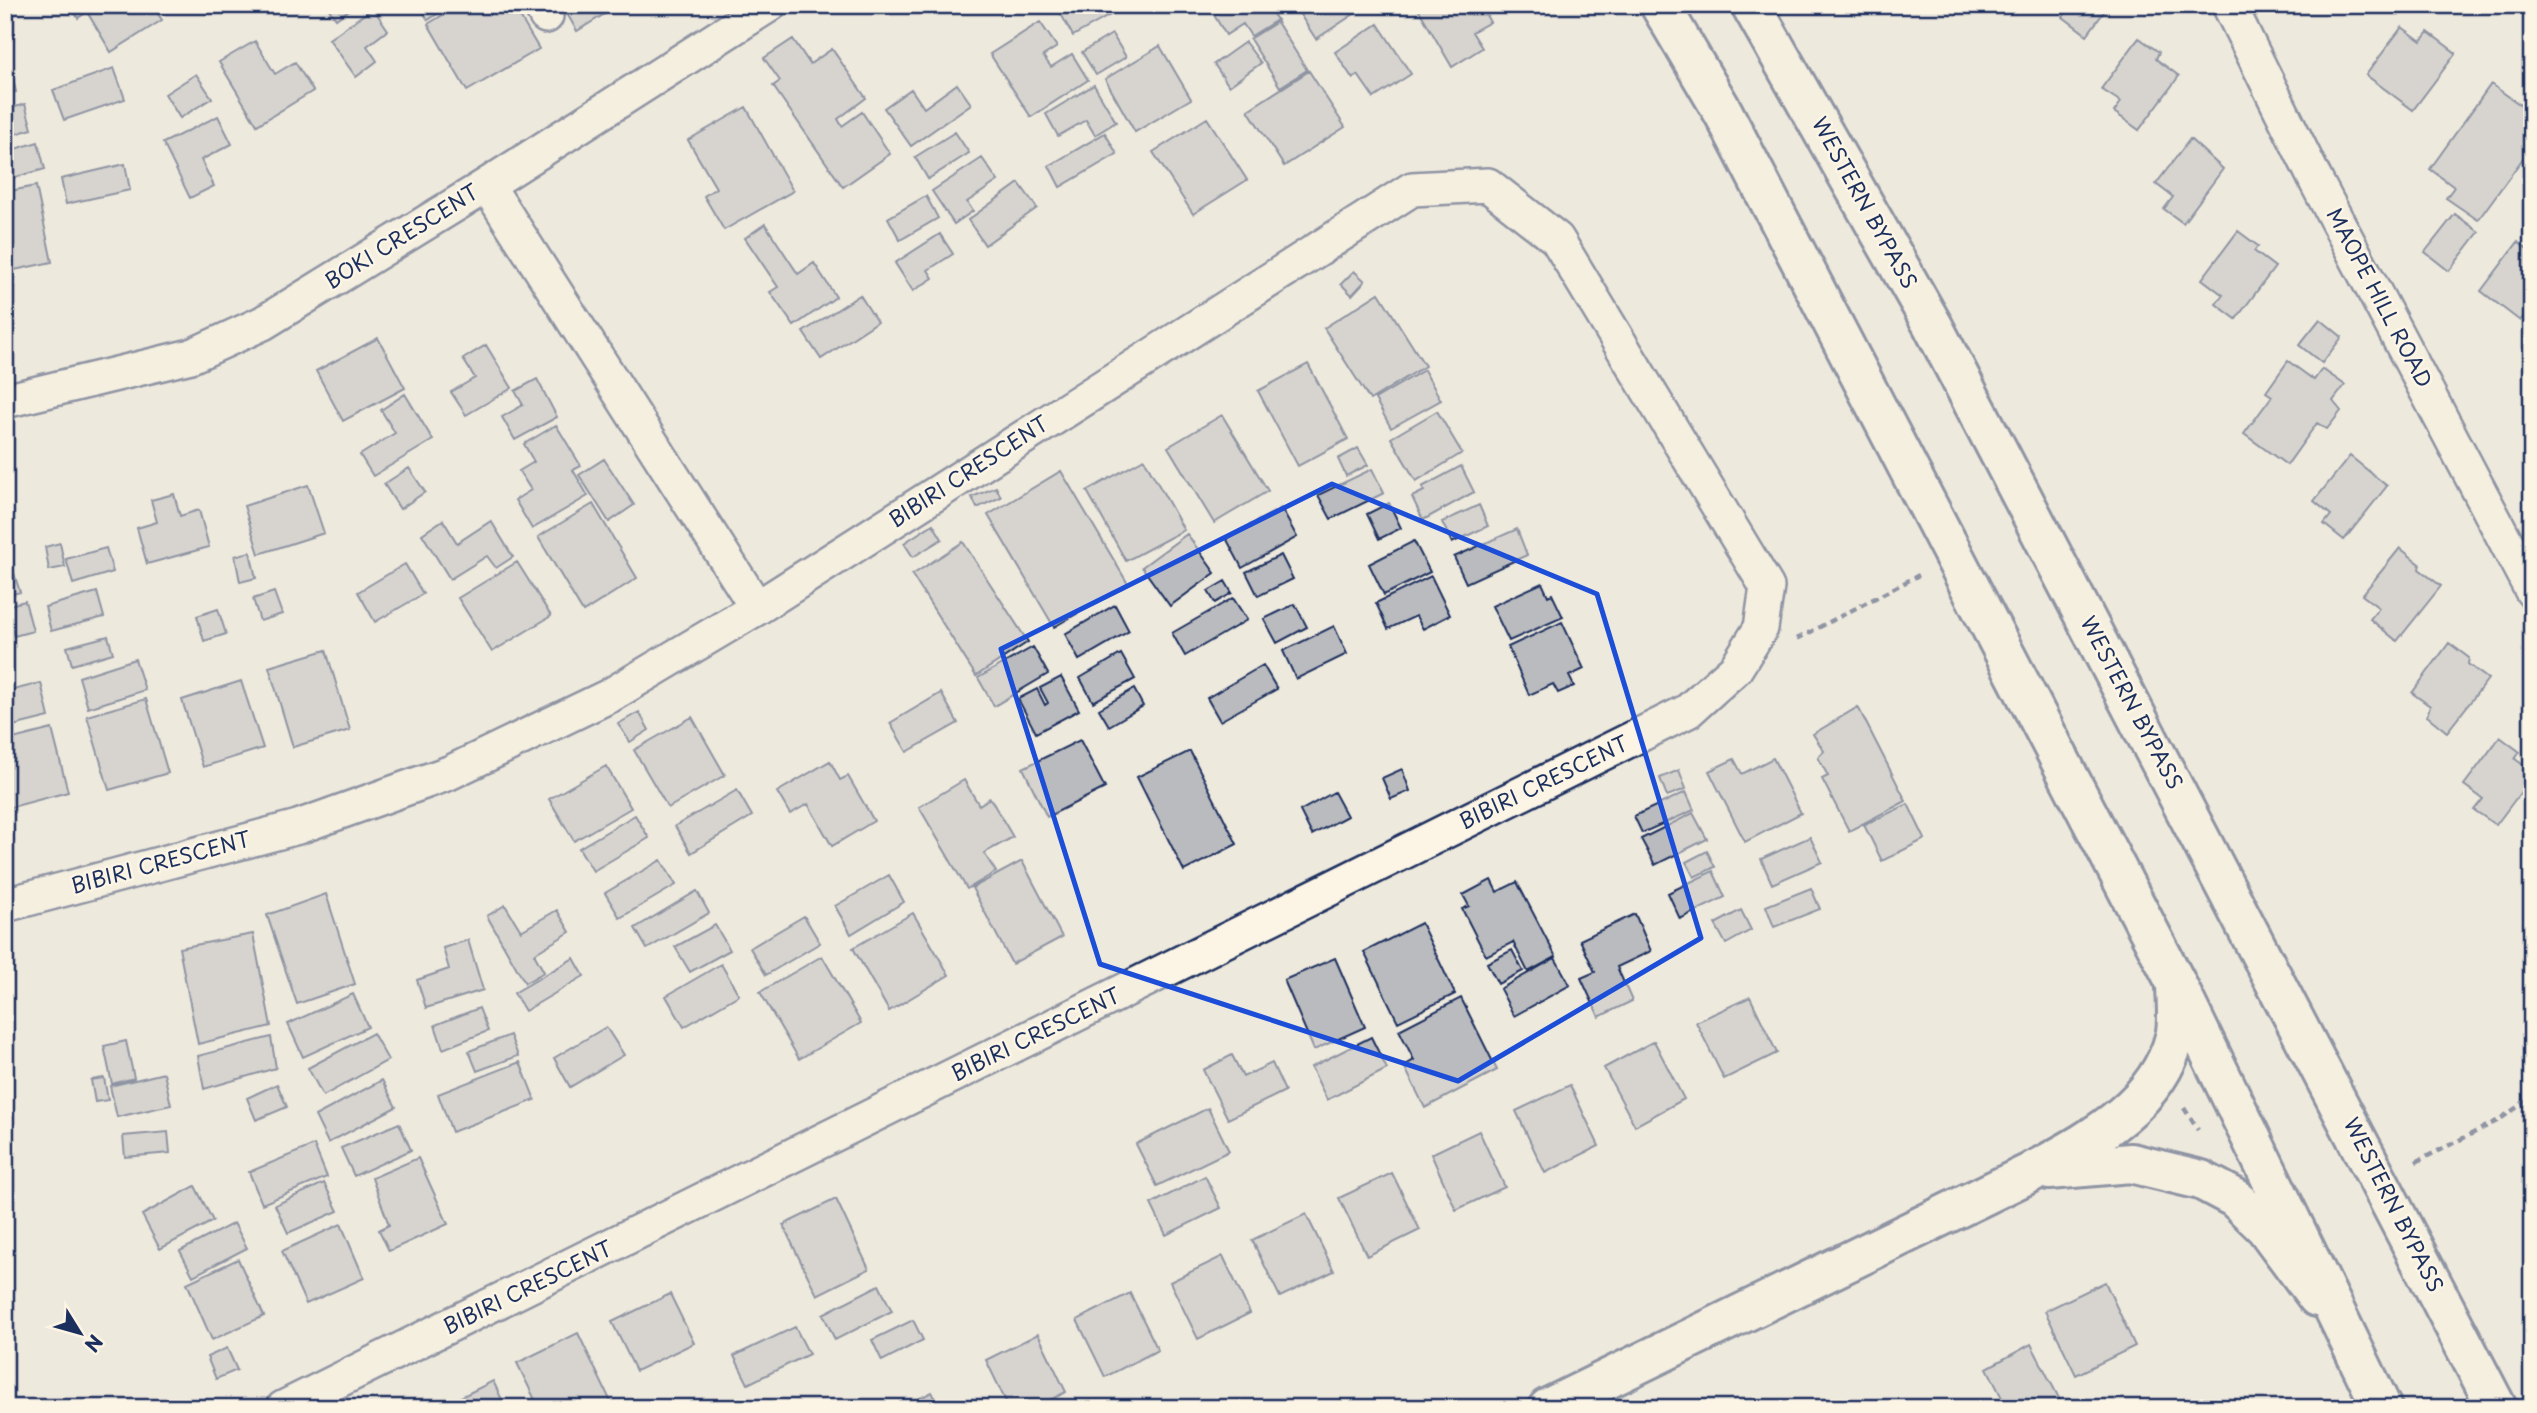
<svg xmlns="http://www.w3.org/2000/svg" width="2537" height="1413" viewBox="0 0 2537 1413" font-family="'Playpen Sans',sans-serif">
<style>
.building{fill:#babbbe;stroke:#1b2f5e;stroke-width:2}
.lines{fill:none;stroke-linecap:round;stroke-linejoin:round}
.street-casing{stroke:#1b2f5e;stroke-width:38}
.secondary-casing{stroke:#1b2f5e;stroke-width:44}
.highway-casing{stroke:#1b2f5e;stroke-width:44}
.path{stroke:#1b2f5e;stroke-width:4.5;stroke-dasharray:7 5;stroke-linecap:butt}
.street{stroke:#fcf5e5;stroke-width:33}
.secondary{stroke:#fcf5e5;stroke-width:38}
.highway{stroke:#fcf5e5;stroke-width:38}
.marked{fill:none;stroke:#1d4ed8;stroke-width:5;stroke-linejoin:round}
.labels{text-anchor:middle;stroke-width:5;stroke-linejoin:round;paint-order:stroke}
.street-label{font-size:21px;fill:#1b2f5e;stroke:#fcf5e5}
</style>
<rect width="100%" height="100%" fill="#eee9dd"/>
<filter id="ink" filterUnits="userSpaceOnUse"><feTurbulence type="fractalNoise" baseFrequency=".0143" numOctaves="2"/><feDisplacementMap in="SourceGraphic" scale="14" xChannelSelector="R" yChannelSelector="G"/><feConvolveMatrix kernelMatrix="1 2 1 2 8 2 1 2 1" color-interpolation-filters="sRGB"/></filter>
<g filter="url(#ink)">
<path class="building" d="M70 5H152L162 20 111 52 87 12 78 18Z
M326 5H356L336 19Z
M419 5H451L428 20Z
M459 5H513L539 49 467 91 428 24Z
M562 5H619L577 31Z
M1056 5H1128L1073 36Z
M1229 5H1267L1277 20 1251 36 1243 24 1226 35 1214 15Z
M1310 5H1366V6L1316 39 1299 13Z
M1416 5H1480L1490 22 1472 32 1482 48 1452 67Z
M2072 5H2109L2087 35 2063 17Z
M373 8 388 30 367 46 377 61 356 77 329 39Z
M1040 22 1057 47 1043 56 1051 67 1072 54 1088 80 1031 117 990 54Z
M1277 22 1307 70 1280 87 1250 39Z
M5 24 11 52 5 53Z
M1378 24 1411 74 1374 98 1358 75 1353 79 1335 52Z
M2402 27 2421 41 2428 32 2456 53 2413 110 2366 75Z
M1112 34 1126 57 1096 75 1082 52Z
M2139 38 2159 52 2156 59 2179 76 2139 130 2114 112 2121 102 2101 89Z
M793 39 810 64 832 49 866 98 838 119 842 126 862 112 890 154 843 187 773 86 780 81 764 58Z
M255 41 275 74 295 62 313 91 257 125 219 62Z
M1245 42 1261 63 1229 86 1214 64Z
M1160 46 1191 99 1135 132 1105 79Z
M9 62 16 92 5 94V63Z
M114 68 125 99 64 120 53 90Z
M1309 71 1345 127 1284 166 1248 110Z
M196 74 212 98 180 118 165 94Z
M957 84 971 104 911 146 884 108 911 89 924 108Z
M2491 84 2526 109 2522 113 2532 120V146L2478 220 2446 198 2454 187 2430 169Z
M1094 85 1116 122 1095 135 1086 120 1058 136 1046 114Z
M25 104 32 129 5 137V110Z
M746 107 793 191 724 230 704 196 716 188 688 140Z
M218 116 232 144 201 160 214 186 190 198 163 143Z
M1207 118 1247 180 1193 214 1153 152Z
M955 132 969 153 928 179 915 157Z
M1105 133 1117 154 1060 187 1049 166Z
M2190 139 2223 169 2183 223 2164 209 2173 197 2156 184Z
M38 142 45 169 5 180V152Z
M982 158 998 181 967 202 973 211 954 224 932 191Z
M125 164 130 190 66 204 61 179Z
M1019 183 1037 208 985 245 968 220Z
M36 186 52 262 5 272V192Z
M926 196 938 218 900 240 888 218Z
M2455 214 2479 232 2449 271 2425 252Z
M765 224 798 274 814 263 836 297 794 326 770 292 778 287 745 238Z
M2238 231 2258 246 2254 251 2275 267 2236 319 2216 304 2223 295 2202 279Z
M940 234 953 254 928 270 933 278 913 291 895 263Z
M2518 242 2532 253V307L2520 321 2481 291Z
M1354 271 1365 281 1352 295 1341 284Z
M1379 293 1425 366 1370 400 1324 328Z
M860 295 877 322 821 359 803 332Z
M2320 319 2342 337 2322 363 2299 345Z
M378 338 405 388 343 421 316 371Z
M486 345 512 388 466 415 451 392 475 378 463 359Z
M2288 361 2314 380 2322 369 2345 385 2333 401 2341 411 2327 429 2317 423 2287 465 2244 434 2272 396 2266 392Z
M1308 364 1348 439 1298 466 1258 391Z
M1424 370 1441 400 1391 428 1375 399Z
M537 379 557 417 515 440 502 417 523 405 515 391Z
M405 394 433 440 373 476 360 455 395 433 381 410Z
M1437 411 1462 453 1416 481 1391 438Z
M1222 415 1268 491 1214 523 1168 447Z
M556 425 581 466 573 470 588 496 532 529 515 500 531 490 519 471 534 462 524 444Z
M1358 448 1368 465 1346 476 1338 459Z
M2350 456 2387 486 2344 540 2324 524 2331 515 2314 501Z
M604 459 634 505 609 522 579 475Z
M1144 459 1184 530 1126 561 1087 491Z
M1461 466 1474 492 1423 520 1412 497 1424 491 1422 487Z
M409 468 425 492 400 509 384 484Z
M1372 469 1384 493 1331 519 1318 495Z
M1061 471 1128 584 1054 627 988 515Z
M308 485 324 533 259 554 244 506Z
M996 487 1001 497 977 508 972 497Z
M174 494 180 516 199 510 209 547 147 564 137 528 157 522 151 500Z
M1389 503 1401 528 1379 539 1367 514Z
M593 504 637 578 583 612 538 537Z
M1479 505 1488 526 1452 543 1442 522Z
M1281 508 1297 537 1242 568 1226 538Z
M443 520 457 543 491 521 513 557 496 568 487 556 450 579 422 534Z
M933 524 942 539 913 557 904 543Z
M1517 529 1527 555 1466 583 1454 557Z
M1187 534 1215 573 1170 606 1142 567Z
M1414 541 1430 572 1384 595 1369 564Z
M963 542 1028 642 976 676 912 575Z
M60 543 65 567 49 570 45 547Z
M106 548 113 572 73 584 66 559Z
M2400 548 2420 564 2419 569 2441 586 2397 641 2370 619 2379 608 2362 595Z
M250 552 256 578 240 582 235 556Z
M1281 555 1293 579 1258 596 1246 572Z
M517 562 551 616 492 652 458 598Z
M11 564 20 592 5 596V565Z
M405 564 423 594 375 622 358 592Z
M1431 576 1450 615 1423 629 1416 616 1388 629 1376 603Z
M1225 581 1232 593 1215 603 1208 591Z
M1542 583 1548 596 1552 594 1563 617 1509 641 1492 606Z
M97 592 104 617 51 631 45 607Z
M274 592 282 614 260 621 253 599Z
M1233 598 1247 620 1185 656 1172 633Z
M25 601 33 631 14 636 6 606Z
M1295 604 1307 627 1277 643 1264 619Z
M1115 605 1129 631 1079 660 1065 634Z
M218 609 226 634 204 641 197 616Z
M1562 622 1584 669 1569 676 1574 686 1558 693 1553 684 1529 695 1508 647Z
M1334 626 1347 654 1296 679 1283 651Z
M108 636 113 653 72 665 67 647Z
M2449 643 2469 658 2468 664 2488 679 2447 732 2427 716 2430 706 2412 693Z
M1033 647 1048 674 994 706 978 678Z
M326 650 350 730 293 747 269 667Z
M1121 654 1135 679 1093 702 1080 678Z
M135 659 145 690 88 708 79 677Z
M1263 665 1277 689 1220 721 1207 698Z
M1061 677 1079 710 1036 733 1018 699 1037 689 1045 705 1048 703 1040 688Z
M241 681 263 748 203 767 182 700Z
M41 683 49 717 5 728V692Z
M1134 689 1143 706 1109 726 1099 709Z
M941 693 958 723 907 752 890 723Z
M146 699 168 773 109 790 87 716Z
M1858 707 1906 801 1849 831 1822 779 1828 776 1818 757 1824 751 1813 734Z
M639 712 649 730 630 742 618 724Z
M692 717 725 775 668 808 634 750Z
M52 729 68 792 8 808 5 741Z
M2500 737 2520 752 2515 759 2532 771V777L2496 825 2474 810 2483 799 2464 785Z
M1080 740 1105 788 1047 817 1023 768Z
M1190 751 1237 844 1184 871 1137 777Z
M1773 758 1801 813 1745 842 1709 771 1734 759 1742 774Z
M830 761 840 780 848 776 874 821 832 846 808 804 790 814 777 792Z
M606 766 631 808 574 841 549 799Z
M1402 769 1410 791 1391 799 1382 778Z
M1679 770 1686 789 1667 796 1660 778Z
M964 780 979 805 990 798 1013 837 984 853 996 872 967 889 919 807Z
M737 790 752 816 691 853 675 826Z
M1334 792 1347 816 1312 835 1300 811Z
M1686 792 1694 810 1642 833 1634 816Z
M1908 804 1925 839 1882 861 1864 825Z
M1693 813 1707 839 1655 865 1641 839Z
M635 815 649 838 593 871 579 848Z
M1810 837 1822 862 1772 884 1761 859Z
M1707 851 1715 867 1694 877 1686 862Z
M661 860 676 885 620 918 605 893Z
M1022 861 1062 937 1012 964 972 888Z
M1713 871 1725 897 1680 919 1668 893Z
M889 875 904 902 851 934 835 906Z
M1491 880 1497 892 1517 882 1556 957 1528 972 1513 942 1486 956 1462 909 1469 906 1463 895Z
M1811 888 1820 909 1774 927 1766 906Z
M697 891 709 913 647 949 635 928Z
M326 894 355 984 297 1004 267 915Z
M505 905 521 931 557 910 570 932 534 954 544 972 525 983 487 916Z
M1741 910 1751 930 1726 944 1715 924Z
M913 913 949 975 889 1011 853 948Z
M1635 914 1651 951 1617 967 1632 1001 1599 1017 1581 978 1595 972 1580 940Z
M804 916 820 943 766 975 750 948Z
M1421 923 1455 994 1398 1022 1364 952Z
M715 925 730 950 690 972 675 947Z
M253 934 271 1026 198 1044 179 948Z
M468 940 483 990 426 1008 417 980 449 969 443 948Z
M1512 950 1523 971 1498 984 1487 963Z
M822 956 861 1023 799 1059 760 992Z
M574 958 584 976 525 1011 514 993Z
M1335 958 1365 1027 1314 1050 1284 980Z
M1555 958 1570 985 1514 1016 1500 989Z
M721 964 739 995 684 1027 666 996Z
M353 994 368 1027 303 1057 288 1024Z
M1750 997 1777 1053 1724 1079 1696 1022Z
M1461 998 1497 1070 1425 1108 1404 1066 1414 1060 1399 1030Z
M479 1008 488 1031 443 1049 435 1025Z
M606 1027 624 1055 570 1087 554 1058Z
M373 1033 388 1060 323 1096 308 1068Z
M510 1035 518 1056 477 1071 469 1051Z
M271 1037 276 1068 204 1089 198 1056Z
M1371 1037 1387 1069 1327 1100 1311 1067Z
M126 1041 134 1078 112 1084 104 1046Z
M1654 1041 1684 1099 1635 1126 1604 1068Z
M1232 1055 1243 1077 1272 1063 1285 1091 1228 1119 1203 1070Z
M520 1062 535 1100 452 1132 438 1094Z
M164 1073 171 1105 117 1117 110 1086Z
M104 1078 108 1100 95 1102 91 1080Z
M382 1080 396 1107 328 1143 315 1116Z
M277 1084 287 1107 256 1120 247 1098Z
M1570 1085 1599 1146 1545 1173 1516 1111Z
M1208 1108 1229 1151 1157 1186 1136 1144Z
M399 1123 411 1150 354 1176 341 1148Z
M1479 1131 1505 1187 1456 1210 1431 1154Z
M168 1132 170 1153 125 1157 123 1136Z
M314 1145 327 1177 262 1204 249 1172Z
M418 1158 448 1224 389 1251 379 1230 389 1225 372 1178Z
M1392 1173 1420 1230 1367 1256 1339 1198Z
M1205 1176 1221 1208 1166 1235 1151 1204Z
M324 1183 338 1211 288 1233 275 1205Z
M195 1186 213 1221 160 1249 142 1215Z
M836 1199 869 1269 817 1295 783 1225Z
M1306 1214 1334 1271 1280 1297 1252 1240Z
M234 1223 247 1248 193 1276 180 1251Z
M341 1224 364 1278 306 1304 282 1251Z
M1223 1256 1250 1313 1198 1339 1170 1282Z
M238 1259 264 1316 212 1340 187 1283Z
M2105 1282 2135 1346 2076 1375 2045 1311Z
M879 1285 892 1311 835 1340 823 1314Z
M1130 1293 1158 1350 1105 1377 1077 1320Z
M670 1294 694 1343 636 1371 612 1322Z
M913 1320 923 1340 882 1361 872 1340Z
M795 1327 809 1354 748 1384 734 1356Z
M578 1333 611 1402 600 1408H539L517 1363Z
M1038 1334 1066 1392 1034 1408H1009L986 1360Z
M2031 1344 2063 1406 2061 1408H2007L1987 1368Z
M227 1348 237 1370 216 1379 207 1357Z
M493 1381 506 1408H439Z
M932 1392 940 1408H900Z
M2215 1398 2220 1408H2197Z"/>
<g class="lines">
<g class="street-casing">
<path id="street" d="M540 5 546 16
M2229 5 2317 183 2532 591
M487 185 757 608
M5 401 191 356 263 323 487 185 769 5
M5 905 298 827 449 773 609 696 757 608 1412 189 1488 185 1557 239 1767 587 1761 628 1736 668 1688 711 283 1408"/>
</g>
<g class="secondary-casing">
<path id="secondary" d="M2049 1170 2131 1163 2201 1180 2235 1198 2265 1227 2317 1297
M1548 1408 2030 1173C2088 1141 2157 1107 2175 1037 2179 1020 2176 999 2176 983"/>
</g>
<g class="highway-casing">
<path id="highway" d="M1660 5 1723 112 2176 983 2382 1408
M1751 5 1933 326 2497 1408"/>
</g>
<path class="path" d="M1797 639 1919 575
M2184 1108 2198 1130
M2416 1162 2497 1121 2532 1097"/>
<use href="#street" class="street"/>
<use href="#secondary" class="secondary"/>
<use href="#highway" class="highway"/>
</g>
</g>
<path d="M0 0H2537V1413H0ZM1332 484 1597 594 1701 938 1458 1081 1100 964 1001 649Z" fill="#eee9dd" fill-opacity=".55" fill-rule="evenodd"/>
<path class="marked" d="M1332 484 1597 594 1701 938 1458 1081 1100 964 1001 649Z"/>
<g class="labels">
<g class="street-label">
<text transform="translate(1864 203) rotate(61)" y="7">WESTERN BYPASS</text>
<text transform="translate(402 237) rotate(-32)" y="7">BOKI CRESCENT</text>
<text transform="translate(2379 298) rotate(62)" y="7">MAOPE HILL ROAD</text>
<text transform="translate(969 472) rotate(-33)" y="7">BIBIRI CRESCENT</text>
<text transform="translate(2131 703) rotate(62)" y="7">WESTERN BYPASS</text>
<text transform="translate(1544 783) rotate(-26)" y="7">BIBIRI CRESCENT</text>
<text transform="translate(161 863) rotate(-15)" y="7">BIBIRI CRESCENT</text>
<text transform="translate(1036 1035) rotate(-26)" y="7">BIBIRI CRESCENT</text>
<text transform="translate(2393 1205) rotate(63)" y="7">WESTERN BYPASS</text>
<text transform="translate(528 1288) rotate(-26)" y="7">BIBIRI CRESCENT</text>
</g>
</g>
<rect width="2537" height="1413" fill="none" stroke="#fcf5e5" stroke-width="28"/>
<rect x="14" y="14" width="2509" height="1385" fill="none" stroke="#1b2f5e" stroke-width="2.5" filter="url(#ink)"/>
<g transform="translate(80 1333) rotate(127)" stroke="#fcf5e5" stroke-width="5" paint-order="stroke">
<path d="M0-5L12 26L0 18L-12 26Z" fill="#1b2f5e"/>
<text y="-10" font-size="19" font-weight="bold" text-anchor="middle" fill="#1b2f5e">N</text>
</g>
</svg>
